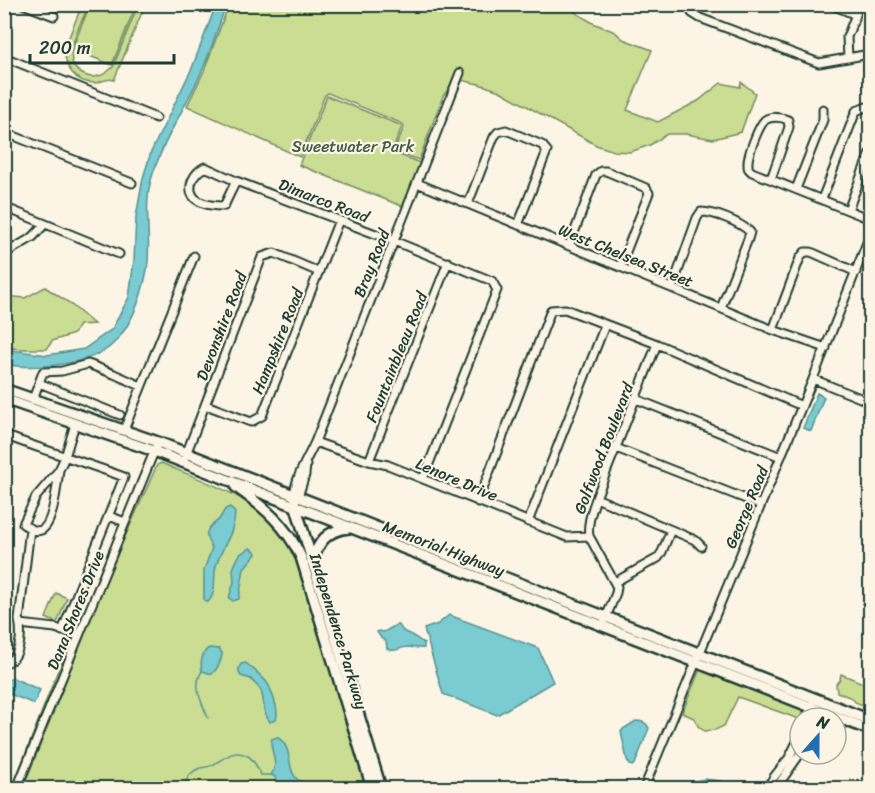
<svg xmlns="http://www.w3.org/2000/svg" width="875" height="793" viewBox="0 0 875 793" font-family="Sriracha,sans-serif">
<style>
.green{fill:#cadd92;stroke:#748d63;stroke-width:1.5}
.water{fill:#7acbd2;stroke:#569293;stroke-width:1.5}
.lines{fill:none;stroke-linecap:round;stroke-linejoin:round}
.stream{stroke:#569293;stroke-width:1.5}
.minor-casing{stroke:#1f3d34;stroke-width:11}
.major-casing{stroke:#1f3d34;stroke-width:14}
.minor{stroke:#fcf5e5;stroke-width:7}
.major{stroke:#fcf5e5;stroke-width:9}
.labels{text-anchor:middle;stroke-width:4.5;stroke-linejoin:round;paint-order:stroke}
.park-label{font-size:16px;fill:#415d47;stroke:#fcf5e5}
.street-label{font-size:16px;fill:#1f3d34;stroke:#fcf5e5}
</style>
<rect width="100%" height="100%" fill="#fcf5e5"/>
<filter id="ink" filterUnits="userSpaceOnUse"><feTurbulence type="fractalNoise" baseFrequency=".0167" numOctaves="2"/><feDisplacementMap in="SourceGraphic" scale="12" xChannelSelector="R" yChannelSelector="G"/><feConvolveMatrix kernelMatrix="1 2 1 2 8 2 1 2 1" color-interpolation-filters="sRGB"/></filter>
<g filter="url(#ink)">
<path class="green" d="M229 4 568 5V8L593 23 615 32 623 39 652 50 627 110 658 122 698 101 721 83 740 87 741 82 755 93 741 132 713 139 686 134H667L650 145 630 152 614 151 596 145 500 91 479 84 460 80 463 71 459 69 453 82 443 96 419 160 394 151 404 127 403 124 328 93 325 95 300 157 187 106 204 71Z
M82 5H89C81 24 55 66 87 76 97 79 106 74 113 67L138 5H145L114 80C107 77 103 82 96 83 75 84 63 66 65 47Z
M90 5H136L112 65 72 49Z
M327 96 402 126 392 152 420 163 404 207 299 165Z
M45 287 68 302 94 324 79 325 74 334 52 341 47 349H22L5 347V296L25 298Z
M161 463C205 482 256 496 284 538 289 545 293 554 298 562L367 788H23L106 580 157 465Z
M56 593 67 598 57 623 46 618Z
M72 637 76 638 15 787 13 786 56 675Z
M701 667 805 708 799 719 738 697 724 726 715 730 704 731 698 726 694 718 682 713Z
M841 674 870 686V708L855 702 852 698 837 692 836 684 840 679Z"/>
<path class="water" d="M216 5H226C218 27 211 51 201 73 185 108 162 142 151 180 143 209 152 240 147 270 142 296 132 325 113 344 92 365 32 370 5 364V349L47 355 84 349 112 329 129 297 134 260 136 217 143 178 151 152 192 68Z
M817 393 824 397 811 431 803 428Z
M230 507 235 513C235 533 221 548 216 566 213 577 217 594 208 602L204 600V570L212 548C207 540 203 533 212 525 217 521 216 523 220 518 224 512 223 509 230 507Z
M250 548 255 551 256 554 244 568 239 599 233 601 229 598 234 582 233 569 235 564 240 554Z
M449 615 538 648 553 682 497 715 443 694 424 629 438 624Z
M396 625H399C403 633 406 632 413 636 417 638 420 641 424 643V648C418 649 413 647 408 647 398 647 398 653 387 649L386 641 381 638 377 632 379 631 384 632Z
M209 648 219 649 222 653C222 660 217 670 212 674L202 671C200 663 202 652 209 648Z
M246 663C266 680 269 680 276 706 277 712 278 714 276 720L270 722C262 713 265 701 261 691 259 686 254 684 251 679L241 676 239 673V668L241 664Z
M13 678 40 690 34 704 5 692V681Z
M636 721C641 721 647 722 649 728L635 764 632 766 630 765 627 760 621 732 623 729Z
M277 737C294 747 286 769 297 779 302 783 309 785 314 788H280L274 776 270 775C280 767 271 753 271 741L272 739Z
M704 779 721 781 731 788H681L695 781Z"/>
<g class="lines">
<path class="stream" d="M202 671C192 687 202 702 208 718
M183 788C186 779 190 772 200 768 205 767 210 767 214 764 225 758 234 748 248 756 255 760 257 768 261 775H270"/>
<g class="minor-casing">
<path id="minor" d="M23 4 54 16
M693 4 692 13 700 18 819 63 870 54
M830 4 856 15
M4 57 156 118
M848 58 847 37 860 4
M4 132 132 183
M205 167 236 181 224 206C208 206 185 202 192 181 195 174 199 170 205 167Z
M771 179 789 127 788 120C782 117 771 116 765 120 759 125 747 156 748 164 748 170 748 168 752 172L870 219
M236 181 394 241 492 281 497 290 423 479
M417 183 773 330 826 348
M796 189 823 120V109
M822 199 856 111 866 107H870
M468 204 494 137 498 132 506 130 542 145 547 151 518 225
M4 207 119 254
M848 210 870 153
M569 246 596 175 601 171H606L646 188 649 193 620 267
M4 254 33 237 45 224
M672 288 697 218 701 212C714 212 740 222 750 232L748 239 721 308
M773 330 800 258 805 252H811L856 272
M813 379 870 402
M39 383 43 372 62 371 88 364 114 374 141 386
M33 399 39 383 120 415
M636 399 781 457
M206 405 251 422 262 416 339 220
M124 430 194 256
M315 442 369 461 388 465 567 537 589 536
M4 447 9 437C47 451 86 463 124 477L62 631
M616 448 761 505
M185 457 262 257 274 253 319 272
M369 461 448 262
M59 470C57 483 54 525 41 530 34 533 28 527 23 524L36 497 59 470 65 457 75 424
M294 497C295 477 307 460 315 442L460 73
M298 497 305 475 306 465
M596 498 695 540 701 546
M478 502 551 310 565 309 657 344 802 406
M109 516 125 522
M528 522 605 325
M615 582 658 558 662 552 671 530
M605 620 616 593 617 587 589 536C587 523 592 511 596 498L657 344
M20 624 55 628 79 636
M4 663C21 661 22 633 19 620L30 529
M807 718 813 703
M17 788 158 442
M644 788 813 379 870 235
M767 788 774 777 789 758 800 736
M776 788 800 754"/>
</g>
<g class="major-casing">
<path id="major" d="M4 389 158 442 870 720
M4 399 154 451 870 730
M236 487C263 506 287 526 301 557L372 788
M295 504 381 788
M312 562C318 542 327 530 349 528"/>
</g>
<use href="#minor" class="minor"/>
<use href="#major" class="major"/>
</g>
</g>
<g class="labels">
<g class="park-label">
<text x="353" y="152">Sweetwater Park</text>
</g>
<g class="street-label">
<text transform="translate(324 200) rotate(21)" y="6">Dimarco Road</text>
<text transform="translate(626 255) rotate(22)" y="6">West Chelsea Street</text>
<text transform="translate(371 263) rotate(-68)" y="6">Bray Road</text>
<text transform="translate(221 326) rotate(-69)" y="6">Devonshire Road</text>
<text transform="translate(277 341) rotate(-68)" y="6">Hampshire Road</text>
<text transform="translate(396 357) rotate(-68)" y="6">Fountainbleau Road</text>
<text transform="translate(603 448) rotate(-69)" y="6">Golfwood Boulevard</text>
<text transform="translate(457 479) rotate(23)" y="6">Lenore Drive</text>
<text transform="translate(746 507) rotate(-67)" y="6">George Road</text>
<text transform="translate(444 548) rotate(21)" y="6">Memorial Highway</text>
<text transform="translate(75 610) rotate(-68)" y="6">Dana Shores Drive</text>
<text transform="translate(339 631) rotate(73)" y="6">Independence Parkway</text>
</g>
</g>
<rect width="875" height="793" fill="none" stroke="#fcf5e5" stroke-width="24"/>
<rect x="12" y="12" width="851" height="769" fill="none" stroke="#1f3d34" stroke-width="2" filter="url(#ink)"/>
<g transform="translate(818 736) rotate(21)"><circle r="28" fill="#fcf5e5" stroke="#a4ab9e" stroke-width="1.5"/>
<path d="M0-4.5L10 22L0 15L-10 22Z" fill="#1f6fb2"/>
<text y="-9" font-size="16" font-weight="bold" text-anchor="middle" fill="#1f3d34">N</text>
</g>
<path d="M30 54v9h144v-9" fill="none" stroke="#1f3d34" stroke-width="3"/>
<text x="39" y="54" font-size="18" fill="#1f3d34" stroke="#fcf5e5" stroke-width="4.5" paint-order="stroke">200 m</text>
</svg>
